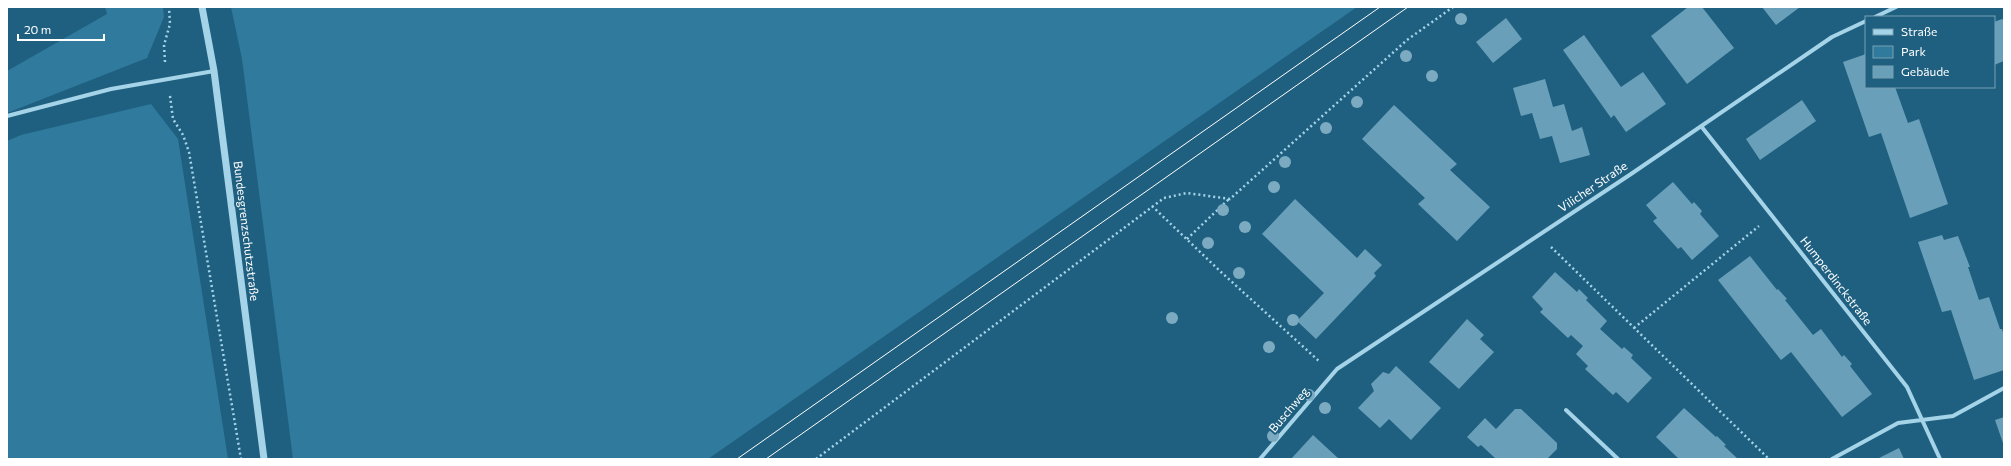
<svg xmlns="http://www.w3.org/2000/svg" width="2011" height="466" viewBox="0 0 2011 466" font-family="Commissioner,sans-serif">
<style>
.green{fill:#2f7a9d}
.building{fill:#699fb9}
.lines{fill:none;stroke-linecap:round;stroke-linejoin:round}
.path{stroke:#a5d3e8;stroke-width:2.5;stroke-dasharray:2 3;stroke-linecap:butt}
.minor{stroke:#a5d3e8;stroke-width:4}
.tertiary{stroke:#a5d3e8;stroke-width:7}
.tram{stroke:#fff;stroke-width:1}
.tree{fill:#7cabc1}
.labels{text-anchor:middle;stroke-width:4;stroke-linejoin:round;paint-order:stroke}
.street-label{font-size:12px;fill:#fff;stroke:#1f6081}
</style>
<rect width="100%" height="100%" fill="#1f6081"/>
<path class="green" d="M105 7H163L164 17 147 58 7 113V71L107 14Z
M231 7H1357L708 459H293L242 59Z
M151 104 178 139 228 459H7V141L21 135Z"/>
<path class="building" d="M1688 7H1702L1734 48 1687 84 1651 36Z
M1762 7H1800L1776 25Z
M1506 18 1522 39 1493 63 1476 42Z
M2002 19 2004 21V61L1994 65V22Z
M1584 35 1621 87 1643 72 1666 104 1626 132 1614 115 1611 118 1563 50Z
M1866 54V87H1895L1908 123 1919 119 1948 204 1910 218 1881 133 1869 137 1843 62Z
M1545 79 1553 107 1564 104 1572 131 1582 127 1590 155 1560 163 1552 136 1540 139 1532 113 1521 116 1513 88Z
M1802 100 1816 121 1760 160 1746 139Z
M1394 105 1457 164 1450 170 1490 207 1457 241 1418 204 1425 198 1362 139Z
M1673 182 1692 204 1694 202 1702 211 1700 214 1719 236 1692 260 1681 247 1678 249 1653 221 1657 218 1646 205Z
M1295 199 1357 258 1365 249 1382 265 1374 273 1376 276 1316 339 1297 321 1324 293 1262 234Z
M1942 235 1944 240 1958 236 1970 267H1968L1979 300 1989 297 2000 329H2002L2004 336V370L1974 380 1951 310 1942 312 1918 242Z
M1750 256 1777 290 1778 289 1787 299 1785 300 1813 335 1821 329 1842 357 1844 355 1852 364 1850 366 1872 394 1842 417 1791 352 1781 360 1718 280Z
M1555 272 1577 292 1579 289 1588 298 1586 300 1607 321 1600 329 1622 349 1624 347 1633 355 1631 358 1652 378 1628 403 1616 392 1613 395 1585 369 1588 366 1576 354 1583 346 1571 335 1568 338 1540 312 1543 309 1532 297Z
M1467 319 1484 335 1480 339 1494 352 1459 389 1429 362Z
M1396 366 1441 408 1411 440 1389 419 1380 428 1358 408 1374 391 1371 384 1383 372 1389 374Z
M1684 408 1716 437 1717 436 1726 445 1724 446 1738 459H1679L1656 437Z
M1515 409H1521L1557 443V449L1547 459H1496L1481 445 1478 447 1467 437 1485 418 1496 429Z
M2004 417V446L1995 420Z
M1313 435 1339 459H1291Z
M1899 448 1904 459H1877Z"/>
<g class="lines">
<path class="path" d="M165 62 164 45 170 24 169 7
M170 96 173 119 183 135 189 152 241 459
M1152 206 1221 272 1320 362
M1187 239 1229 199
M1551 247 1769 459
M1634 328 1759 226
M816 459 1164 198 1187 193 1230 199 1407 40 1453 7"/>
<path class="minor" d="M1875 17 1896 7
M7 116 111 89 214 71
M1701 126 1907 387 1940 459
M1566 410 1618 459
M1260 459 1337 369 1631 174 1832 37 1866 21
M1832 459 1898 423 1953 416 2004 388"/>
<path class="tertiary" d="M202 7 214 71 264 459"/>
<path class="tram" d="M737 459 1380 7
M766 459 1408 7"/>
</g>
<g class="tree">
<circle cx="1461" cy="19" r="6"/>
<circle cx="1406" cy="56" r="6"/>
<circle cx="1432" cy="76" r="6"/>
<circle cx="1357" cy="102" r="6"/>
<circle cx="1326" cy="128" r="6"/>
<circle cx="1285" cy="162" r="6"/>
<circle cx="1274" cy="187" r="6"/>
<circle cx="1223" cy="210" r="6"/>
<circle cx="1245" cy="227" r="6"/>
<circle cx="1208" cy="243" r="6"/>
<circle cx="1239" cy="273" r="6"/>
<circle cx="1172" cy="318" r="6"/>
<circle cx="1293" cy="320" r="6"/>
<circle cx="1269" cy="347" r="6"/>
<circle cx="1309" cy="395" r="6"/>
<circle cx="1325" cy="408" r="6"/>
<circle cx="1273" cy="436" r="6"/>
</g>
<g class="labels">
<g class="street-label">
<text transform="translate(1593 187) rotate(-34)" y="4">Vilicher Straße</text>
<text transform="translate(246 231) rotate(83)" y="4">Bundesgrenzschutzstraße</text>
<text transform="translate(1836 281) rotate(52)" y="4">Humperdinckstraße</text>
<text transform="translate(1289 410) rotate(-50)" y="4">Buschweg</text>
</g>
</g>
<rect width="2011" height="466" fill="none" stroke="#ffffff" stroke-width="16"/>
<rect x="1865" y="16" width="130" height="72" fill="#1f6081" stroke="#79a0b3"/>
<rect x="1873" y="29" width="20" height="6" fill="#a5d3e8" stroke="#79a0b3"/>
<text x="1901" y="36" font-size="12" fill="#ffffff">Straße</text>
<rect x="1873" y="46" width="20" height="12" fill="#2f7a9d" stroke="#79a0b3"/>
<text x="1901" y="56" font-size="12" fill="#ffffff">Park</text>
<rect x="1873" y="66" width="20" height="12" fill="#699fb9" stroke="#79a0b3"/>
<text x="1901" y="76" font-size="12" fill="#ffffff">Gebäude</text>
<path d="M18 34v6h86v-6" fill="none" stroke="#ffffff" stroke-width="2"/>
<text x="24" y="34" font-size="12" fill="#ffffff" stroke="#1f6081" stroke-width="3" paint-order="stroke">20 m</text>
</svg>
